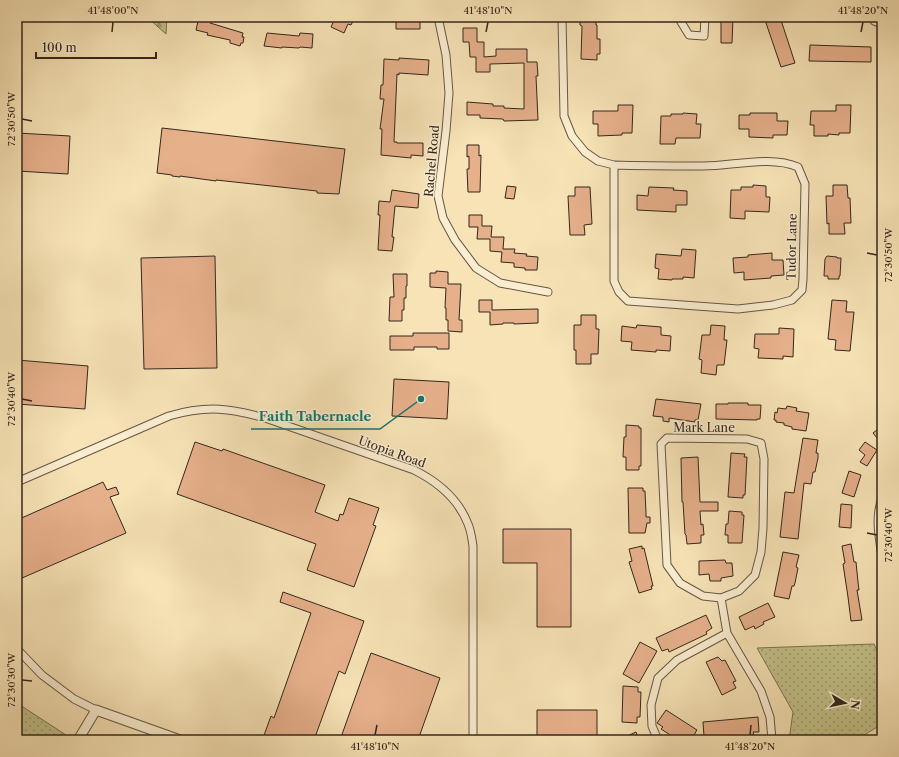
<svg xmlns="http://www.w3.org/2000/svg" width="899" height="757" viewBox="0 0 899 757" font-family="'Libre Caslon Text',serif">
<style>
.forest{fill:url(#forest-firs);stroke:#7c7453}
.park{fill:url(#park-dots);stroke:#7c7453}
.building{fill:#e6b08b;stroke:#34271d}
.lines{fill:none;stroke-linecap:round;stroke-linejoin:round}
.minor-casing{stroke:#655643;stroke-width:9}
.tertiary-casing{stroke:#655643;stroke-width:11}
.minor{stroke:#faedd0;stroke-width:7}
.tertiary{stroke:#faedd0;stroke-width:9}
.ticks{fill:none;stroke:#34271d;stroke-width:1.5}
.labels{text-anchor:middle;stroke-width:3;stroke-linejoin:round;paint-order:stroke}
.street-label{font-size:12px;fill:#34271d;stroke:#faedd0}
.leader{fill:none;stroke:#0f766e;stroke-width:1.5}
.callout-dot{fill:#0f766e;stroke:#faedd0;stroke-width:1.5}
.callout-label{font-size:13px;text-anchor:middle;font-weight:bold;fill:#0f766e;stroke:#faedd0;stroke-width:3;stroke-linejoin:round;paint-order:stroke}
.neatline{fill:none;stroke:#34271d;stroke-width:1.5}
.ticks-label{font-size:10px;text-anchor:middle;fill:#34271d}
</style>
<defs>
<pattern id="forest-firs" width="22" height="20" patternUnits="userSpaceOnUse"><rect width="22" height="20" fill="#c3c189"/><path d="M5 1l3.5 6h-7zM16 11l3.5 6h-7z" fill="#9f9d6f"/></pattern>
<pattern id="park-dots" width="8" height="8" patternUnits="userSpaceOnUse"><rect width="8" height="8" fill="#c3c189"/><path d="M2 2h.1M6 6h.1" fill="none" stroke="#9f9d6f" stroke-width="1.8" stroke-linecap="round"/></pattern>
</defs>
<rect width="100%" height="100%" fill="#f7e3b6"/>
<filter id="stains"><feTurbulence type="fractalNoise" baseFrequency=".005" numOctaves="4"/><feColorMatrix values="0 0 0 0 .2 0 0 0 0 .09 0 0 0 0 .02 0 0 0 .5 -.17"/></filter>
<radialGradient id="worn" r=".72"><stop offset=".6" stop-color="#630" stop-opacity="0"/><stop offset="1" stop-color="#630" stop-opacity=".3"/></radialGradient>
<path class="forest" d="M147 17H167L166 34Z"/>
<path class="park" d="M874 644 882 662V724L856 740H789L793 712 757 648Z
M17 703 69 737 67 740H19L17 739Z"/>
<path class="building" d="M199 17 211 21 210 23 243 33 242 37H244L243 43H241L240 46 230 43V40L207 35 208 33 196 30Z
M334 17H354V19L351 25 348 24 344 33 331 27 335 18Z
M396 17H420V29H396Z
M580 17H596V25H597V39H600V54H597V60L581 59 582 26 580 25Z
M721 17H733L732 43H721Z
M764 17H780L795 63 781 67Z
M463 28H477V42H484V57L496 56V49H527V62H537L538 76H536L538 120 504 121 503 119 480 118V115H467V102L493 104V106H504V108L524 109V63L490 64V72H476V57H470L469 42H463Z
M267 33 299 36 300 33 313 34 312 48 300 47 299 48 282 47V48L264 46Z
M810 45 871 47V62L809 61Z
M399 58 429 60 428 75 399 73V75L397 74 394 142H397V143H423V156L411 155V158L381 155 382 129H380L384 99H380L381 85H383L384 59 399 60Z
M618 105H633L632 133H622V135L598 136V124H593V111H618Z
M836 105H851L850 133H839V135L828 134V136H814V125H810L811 111H836Z
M683 113 697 114 696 124H701L700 138H676L675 144H660L661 116H671V114H683Z
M750 113H777V121H788L787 135H773V138L749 137V129H739V115H750Z
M162 128 345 149 339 194 317 193V191L216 180V181L180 176V177L172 176V175L157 173Z
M17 133 70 136 68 174 17 171Z
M467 145H479V156L481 155 480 192H468L467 169H469V156L467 157Z
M753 185 766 186V197H770L769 212 745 211V219L730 218 731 190H741V187H753Z
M833 185H847L848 198H850L851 223H844L845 234H829V223L827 224 826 196H833Z
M507 186 516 187 514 199 505 198Z
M575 187H590L592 224 584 225 585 235H570L568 196H575Z
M649 187 674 188 673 190 687 191V205H676V212L637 210V195L648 196Z
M392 190 419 194 418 208 395 206 392 237H394L392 251 378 250 380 215H378L379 201 390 202Z
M469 215H482V226H492L491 237H504L503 249H515L514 253 527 254 526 256 538 257 537 270H525V268L514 267V263L501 262 502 252 490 251V239H477L478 227H469Z
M682 249 696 250 694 278 683 277V279H672V280L658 279 659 269 655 268 656 254 681 256Z
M772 253V260H783L784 275 771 276V278L744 280V272L734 273 733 258 748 257V255Z
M215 256 217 368 144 369 141 258Z
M827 256 837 257V258H841L840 276H839V279H828V276H824L825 259Z
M436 271 448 272V284H461L459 320H462V332L448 331V320H446V308H445L446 288 430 287V273H436Z
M393 274H407V286H406V298H404V310H402V321H389L390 297H394Z
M479 300H492V310L538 309V323L514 324V323H503V324L490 325V312H479Z
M832 300 847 301 846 312H854L850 351 835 350 836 340 828 339Z
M581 315H596V329H599L598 354H591V364H576V350H574V325H581Z
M637 325 661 327V335L671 336 670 351 656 350V352L631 350 632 342 621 341 622 326 636 328Z
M711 325 725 326 724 340H727L724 365H717L716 375 701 373 702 360 699 359 702 335H710Z
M779 328 794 329 793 357 783 356V359L758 358 759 349 754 348 755 334H779Z
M413 333H449V349H437V347H414V350H390V336H413Z
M17 360 88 366 85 409 17 404Z
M394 379 449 382 447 419 392 416Z
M656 399 701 404 698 420H695V422L669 418V422L663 421V417L653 416Z
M728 403H748V405H761L760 419H757V420L716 419V404H728Z
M787 406 797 408 796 411 809 413 806 431 792 429V427L784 425V423L776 422V420H774L775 412 777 413 778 408 786 409Z
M626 425 639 426V428H641V466H639V470H626V457H623L624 437H626Z
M882 426V444L873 433Z
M803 438 818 440 816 453H818V458L815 472H813L811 484 804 483 798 539 780 537 785 492 794 493Z
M195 442 222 451 223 449 325 485 315 512 338 521 340 514 343 515 349 498 379 508 373 525 376 526 354 587 307 570 316 544 177 494Z
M865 442 877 450 867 466 860 462 865 455 859 450Z
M731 453 745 454 744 457H747L745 495H743V498L728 497Z
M698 457 700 502H718V511H700L701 525 703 524 704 535H701V543L687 544 686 535 685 534 683 502H682L681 458Z
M849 471 861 475 854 497 842 493Z
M103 482 107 490 116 487 119 494 110 497 126 533 22 578 17 566V520Z
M628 488H643V491H645L646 513V517H650V523H647L645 533H629Z
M841 504 852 505 851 528 839 527Z
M729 511 742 512V515H744L742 543H728V535H725L726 524H728Z
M503 529H571V627H537V563H503Z
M851 544 854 562H856L858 582 859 590H857L862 620 851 621 848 597 843 564 845 563 842 546Z
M642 546V549L644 548 653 586H651L652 589 639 593 629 562 632 561 629 549Z
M783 552 799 555 796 567 798 568 795 583 794 586H792L789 599 774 596Z
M725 560 726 563H732L733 576 721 578V581H710L709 574 699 575V561Z
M283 592 364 621 345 674 339 671 314 740H269L263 738 271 716 274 718 311 613 280 602Z
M768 603 775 617 763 622 764 624 755 629 754 626 745 630 739 617Z
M706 615 712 628 706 632 707 634 669 652 668 649 662 651 656 638Z
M640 642 657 651 639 683 623 674Z
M371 653 440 678 418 740H340Z
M718 657 722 661 725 660 736 681 733 682 736 688 722 695 706 662Z
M623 686 638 687V692H641L640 717H637V723L622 722Z
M537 710H597V740H537Z
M666 710 697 730 691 740H678L661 729 663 727 657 723Z
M758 717 759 732H753L754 735 711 739V736H704L703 722Z
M636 732 639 740H618Z"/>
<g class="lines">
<g class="minor-casing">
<path id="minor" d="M438 17 446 55 449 93 446 131 438 196 443 218 455 240 476 268 500 283 548 292
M562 17 564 116 572 136 585 152 598 161 614 165V281L619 292 628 301 738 309 773 305 792 300 802 290 803 279 805 184 798 167C771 155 733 166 703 166 674 166 644 166 614 165
M678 17 689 35 704 36 705 17
M873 17 874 21 882 24
M667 438 747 439 761 443 764 459 763 528 761 552 755 575 739 591 721 598 703 596 680 583 667 565 661 444Z
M17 482 169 416C207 405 231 408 268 419L414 470C438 482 458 498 468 524 471 531 472 539 473 546V740
M882 498C875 517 879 537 882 556
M721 598 727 633
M17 649 42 675 74 699 96 710
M658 740 652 726 651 705 658 678 677 660 727 633 761 691 770 717 772 740"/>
</g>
<g class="tertiary-casing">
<path id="tertiary" d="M78 740 96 710 180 740"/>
</g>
<use href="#minor" class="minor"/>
<use href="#tertiary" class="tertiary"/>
</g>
<path class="ticks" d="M112 32 113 22M486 32 488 22M861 32 863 22M22 119 32 121M867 253 877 255M22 399 32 401M867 533 877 535M22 680 32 681M375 735 377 725M750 735 751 725"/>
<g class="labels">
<g class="street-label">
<text transform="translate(432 161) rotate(-85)" y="4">Rachel Road</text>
<text transform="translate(792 247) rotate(-89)" y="4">Tudor Lane</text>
<text x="704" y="432">Mark Lane</text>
<text transform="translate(392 452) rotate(20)" y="4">Utopia Road</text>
</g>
</g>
<path class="leader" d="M421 399L380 429H251"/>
<circle class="callout-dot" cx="421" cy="399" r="4"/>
<g class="callout-label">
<text x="315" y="421">Faith Tabernacle</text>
</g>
<rect width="899" height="757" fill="none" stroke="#f7e3b6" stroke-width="44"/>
<g transform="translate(845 703) rotate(99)" stroke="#faedd0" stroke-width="3" paint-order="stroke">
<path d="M0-3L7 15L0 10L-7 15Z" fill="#34271d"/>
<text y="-6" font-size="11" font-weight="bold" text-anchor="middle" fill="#34271d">N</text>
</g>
<path d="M36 52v6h120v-6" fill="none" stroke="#34271d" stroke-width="2"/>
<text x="42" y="52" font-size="12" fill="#34271d" stroke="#faedd0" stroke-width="3" paint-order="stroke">100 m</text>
<rect x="22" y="22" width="855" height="713" class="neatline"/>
<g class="ticks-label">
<text x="113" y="14">41°48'00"N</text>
<text x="488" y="14">41°48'10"N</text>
<text x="863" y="14">41°48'20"N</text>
<text transform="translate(11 119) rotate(-90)" y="4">72°30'50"W</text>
<text transform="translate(888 255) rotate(-90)" y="4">72°30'50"W</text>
<text transform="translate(11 399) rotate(-90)" y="4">72°30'40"W</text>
<text transform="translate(888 535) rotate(-90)" y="4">72°30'40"W</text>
<text transform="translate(11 680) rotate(-90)" y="4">72°30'30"W</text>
<text x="375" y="750">41°48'10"N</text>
<text x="750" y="750">41°48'20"N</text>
</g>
<rect width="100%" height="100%" filter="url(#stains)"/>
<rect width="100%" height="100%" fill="url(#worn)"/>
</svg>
